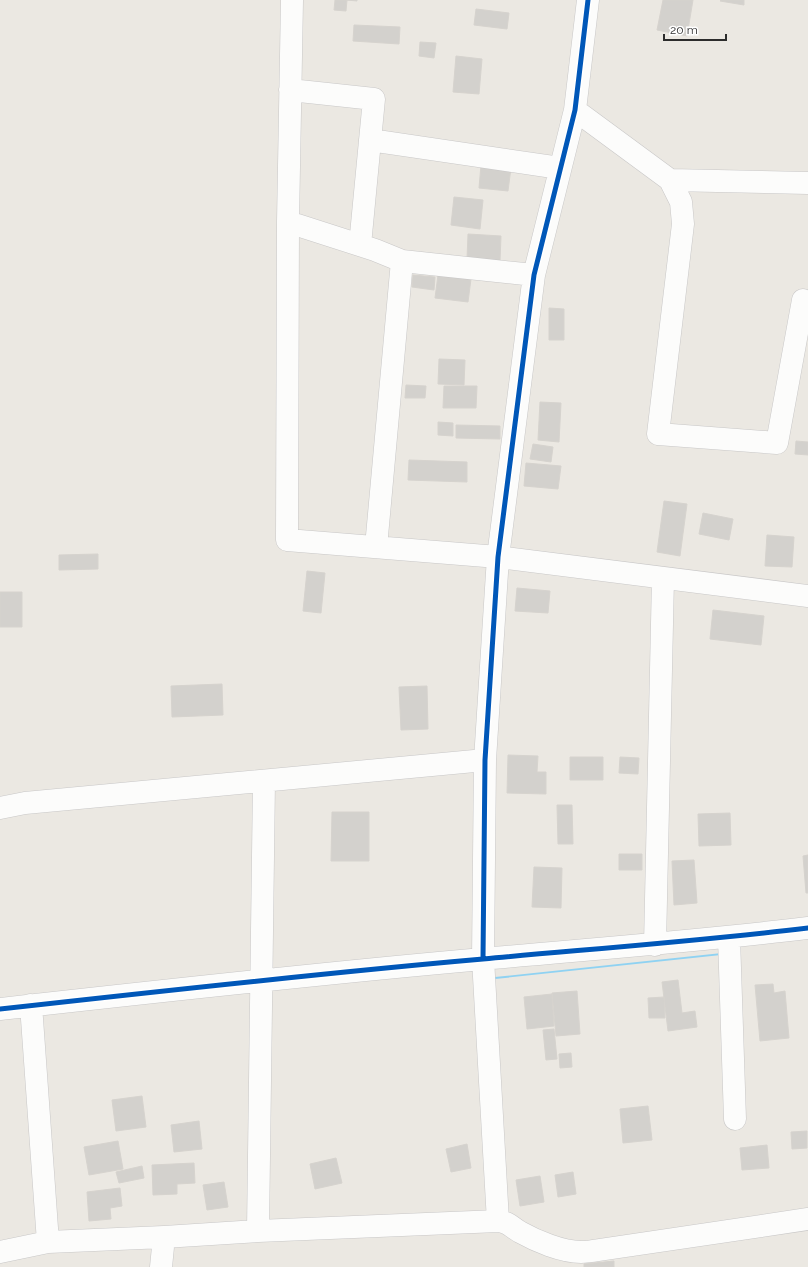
<svg xmlns="http://www.w3.org/2000/svg" width="808" height="1267" viewBox="0 0 808 1267" font-family="Raleway,sans-serif">
<style>
.water{fill:#8fd2f2}
.building{fill:#d3d1cd;stroke:#d6d3ce}
.lines{fill:none;stroke-linecap:round;stroke-linejoin:round}
.minor-casing{stroke:#c8c7c7;stroke-width:23}
.minor{stroke:#fcfcfb;stroke-width:22}
.cycleway-casing{stroke:#fff;stroke-width:8}
.cycleway{stroke:#0057b8;stroke-width:5}
</style>
<rect width="100%" height="100%" fill="#ebe8e2"/>
<path class="water" d="M722 953 721 955 495 979V977Z"/>
<path class="building" d="M335 0H357V1L347 0 346 11 334 10Z
M663 0H693L687 36 657 30Z
M721 0H744V5L720 1Z
M476 9 509 13 507 29 474 25Z
M354 25 400 27 399 44 353 41Z
M420 42 436 43 434 58 419 56Z
M456 56 482 59 479 94 453 92Z
M481 165 511 168 508 191 479 188Z
M454 197 483 200 480 229 451 225Z
M468 234 501 236 500 261 467 259Z
M413 275 435 277 434 290 412 287Z
M438 275 471 279 468 302 435 298Z
M549 308 564 309V340H549Z
M439 359 465 360 464 385 438 384Z
M406 385 426 386 425 398H405Z
M444 386H477L476 408H443Z
M540 402 561 403 559 442 538 440Z
M438 422 453 423V436L438 435Z
M456 425 500 426V439L456 438Z
M796 441 808 442V455L795 454Z
M533 444 553 447 551 462 530 459Z
M409 460 467 462V482L408 480Z
M526 463 561 466 558 489 524 486Z
M664 501 687 504 680 556 657 552Z
M703 513 733 519 729 540 699 534Z
M767 535 794 537 792 567 765 566Z
M98 554V569L59 570V555Z
M307 571 325 573 321 613 303 611Z
M517 588 550 591 548 613 515 611Z
M0 592H22V627H0Z
M713 610 764 616 761 645 710 639Z
M222 684 223 715 172 717 171 686Z
M427 686 428 729 401 730 399 687Z
M508 755 538 756 537 772H546V794L507 793Z
M570 757H603V780H570Z
M620 757 639 758 638 774 619 773Z
M557 805H572L573 844H558Z
M332 812H369V861H331Z
M730 813 731 845 699 846 698 814Z
M619 854H642V870H619Z
M808 855V893H806L803 856Z
M694 860 697 903 674 905 672 861Z
M534 867 562 868 561 908 532 907Z
M678 980 682 1013 695 1011 697 1027 668 1031 662 982Z
M773 984 774 993 785 991 789 1038 760 1041 755 985Z
M577 991 580 1034 556 1036 552 993Z
M552 994 554 1026 527 1029 524 997Z
M664 997 665 1018H649L648 998Z
M554 1029 557 1059 546 1060 543 1030Z
M571 1053 572 1067 560 1068 559 1054Z
M142 1096 146 1127 116 1131 112 1100Z
M648 1106 652 1140 623 1143 620 1109Z
M199 1121 202 1149 174 1152 171 1125Z
M807 1131V1148L792 1149 791 1132Z
M118 1141 123 1169 89 1175 84 1147Z
M467 1144 471 1168 451 1172 446 1149Z
M767 1145 769 1168 742 1170 740 1148Z
M336 1158 342 1183 315 1189 310 1164Z
M194 1163 195 1183 177 1184V1194L153 1195 152 1165Z
M142 1166 144 1178 119 1183 116 1172Z
M573 1172 576 1194 558 1197 555 1175Z
M540 1176 544 1202 520 1206 516 1180Z
M224 1182 228 1207 207 1210 203 1185Z
M120 1188 122 1206 110 1208 111 1219 89 1221 87 1192Z
M614 1261V1267H584V1264Z"/>
<g class="lines">
<g class="minor-casing">
<path id="minor" d="M292 0 288 222 287 540 498 557 808 596
M290 90 374 99 360 245
M575 110 670 180 808 183
M370 140 560 168
M670 180 681 202 683 224 658 434 777 443 803 300
M288 222 375 250 402 261 534 275
M376 547 402 261
M0 808 25 803 485 760
M729 938 735 1119
M655 945 663 578
M31 1005 48 1242
M0 1009C161 991 322 973 483 959 591 949 700 941 808 928
M498 1221 483 959 485 760 498 557 534 275 575 110 588 0
M258 1231 264 781
M0 1252 48 1242 164 1237 258 1231 498 1221C510 1223 510 1226 520 1232 536 1241 562 1252 581 1252 587 1252 593 1251 599 1250L808 1219
M161 1267 164 1237"/>
</g>
<use href="#minor" class="minor"/>
<g class="cycleway-casing">
<path id="cycleway" d="M483 959 485 760 498 557 534 275 575 110 588 0
M0 1009C161 991 322 973 483 959 591 949 700 941 808 928"/>
</g>
<use href="#cycleway" class="cycleway"/>
</g>
<path d="M664 34v6h62v-6" fill="none" stroke="#2c2c2c" stroke-width="2"/>
<text x="670" y="34" font-size="12" fill="#2c2c2c" stroke="#ffffff" stroke-width="3" paint-order="stroke">20 m</text>
</svg>
